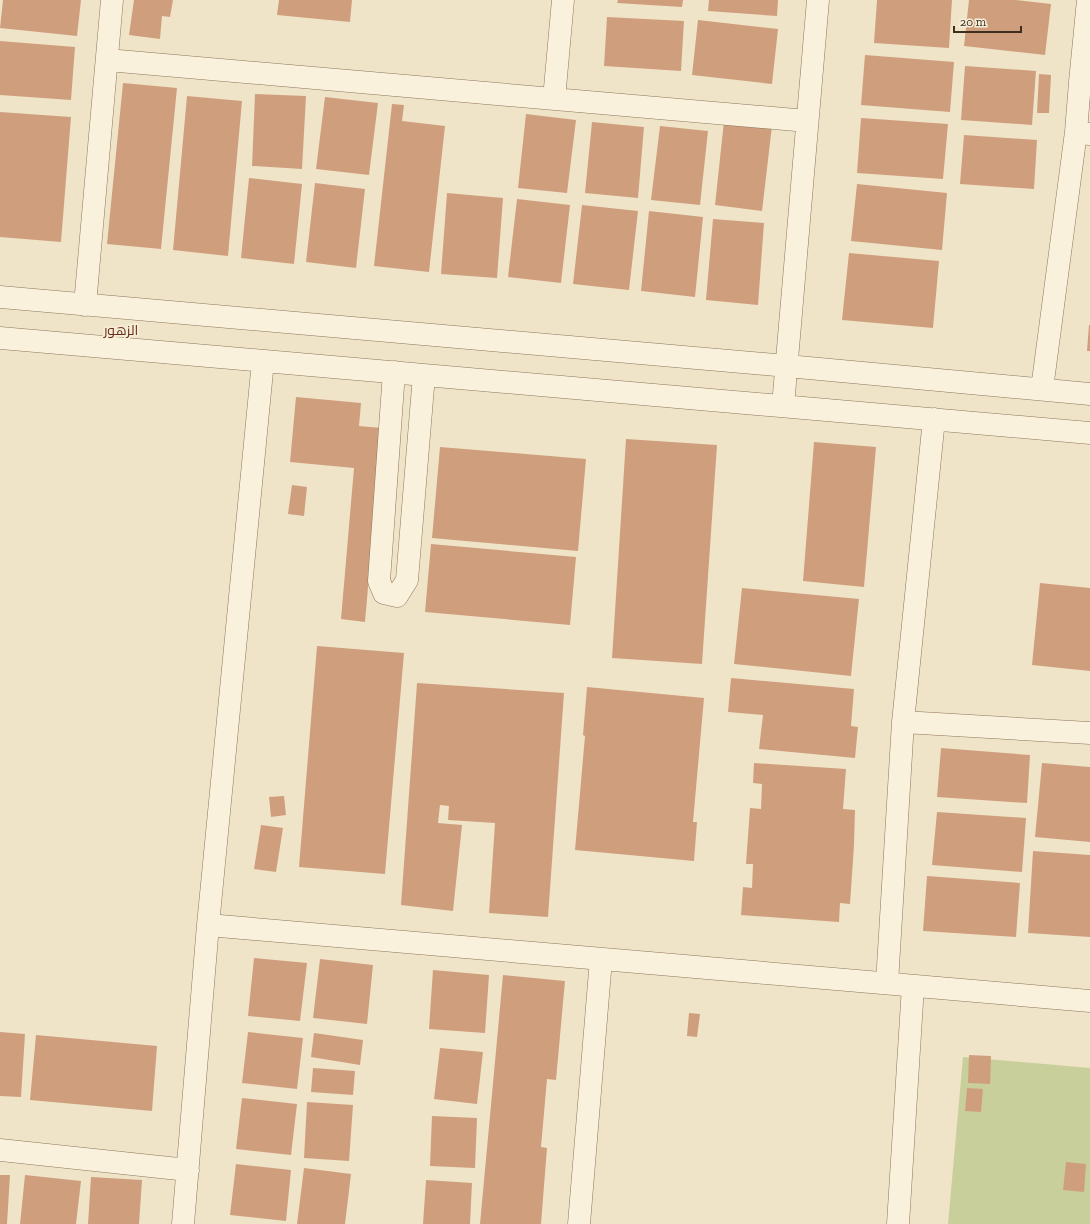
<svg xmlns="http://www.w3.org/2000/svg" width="1090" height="1224" viewBox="0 0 1090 1224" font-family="'Zilla Slab',Cairo,serif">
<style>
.green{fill:#c9cf9b}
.building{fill:#cf9f7d}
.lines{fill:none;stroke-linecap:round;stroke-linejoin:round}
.minor-casing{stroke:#8d765c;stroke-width:23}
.minor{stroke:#faf1dc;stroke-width:22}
.labels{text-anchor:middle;stroke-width:3.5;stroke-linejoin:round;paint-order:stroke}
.neighbourhood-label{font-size:14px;fill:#6b2e1e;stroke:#f7eed8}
</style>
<rect width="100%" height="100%" fill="#f0e4c8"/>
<path class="green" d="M963 1057 1090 1068V1224H948Z"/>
<path class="building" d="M3 0H81L77 36 0 28Z
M134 0H173L170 17 162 16 160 39 129 35Z
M279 0H352L350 22 277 15Z
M618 0H683L682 7 617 3Z
M709 0H778L777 16 708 11Z
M877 0H952L949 48 874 43Z
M969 0H1015L1051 4 1045 55 964 46Z
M607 17 684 21 681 71 604 66Z
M698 20 778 29 772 84 692 75Z
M0 41 75 47 71 100 0 95Z
M865 55 954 62 950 112 861 105Z
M965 66 1036 71 1032 125 961 120Z
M1039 74 1051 75 1049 113H1037Z
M123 83 177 88 161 249 107 244Z
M255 94 306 96 302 169 252 166Z
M187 96 242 101 228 256 173 250Z
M325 97 378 103 369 175 316 169Z
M392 104 404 105 402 121 445 126 429 272 374 266Z
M0 112 71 117 61 242 0 237Z
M526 114 576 120 567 193 518 188Z
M861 118 948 124 943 179 857 173Z
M724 121 772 126 762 211 715 205Z
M592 122 644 127 638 198 585 193Z
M660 126 708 131 700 205 651 200Z
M964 135 1037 140 1034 189 960 184Z
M249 178 302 184 294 264 241 258Z
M315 183 365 189 356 268 306 262Z
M857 184 947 193 942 250 851 241Z
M447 193 503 198 497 278 441 274Z
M517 199 570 205 561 283 508 277Z
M582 205 638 211 629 290 573 284Z
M649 211 703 217 695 297 641 291Z
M713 219 764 223 758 305 706 300Z
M849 253 939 261 933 328 842 320Z
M1089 325H1090V351H1087Z
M296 397 361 403 359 426 382 428 365 622 341 619 354 468 290 462Z
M626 439 717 445 702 664 612 658Z
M814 442 876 447 864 587 803 581Z
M440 447 586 459 578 551 432 538Z
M292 485 307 487 304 516 288 514Z
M431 544 576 557 570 625 425 612Z
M1040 583 1090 588V671L1032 665Z
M742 588 859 599 851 676 734 664Z
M317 646 404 653 385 874 299 867Z
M731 678 854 689 851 726 858 727 855 758 759 749 763 715 728 712Z
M417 683 564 693 548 917 489 913 495 823 448 820 449 806 440 805 438 823 462 825 453 911 401 905Z
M587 687 704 698 693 822H697L694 861 575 850 585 736 583 735Z
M941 748 1030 755 1027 803 937 797Z
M754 763 846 769 843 809 855 810 854 845 850 904 840 903 839 922 741 915 743 887 752 888 753 864H746L750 808 761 809 762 784 753 783Z
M1042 763 1090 767V842L1035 837Z
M284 796 286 815 271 817 269 797Z
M937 812 1026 818 1022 872 932 865Z
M261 825 283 828 276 872 254 869Z
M1033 851 1090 855V937L1028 933Z
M927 876 1020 883 1016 937 923 931Z
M254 958 307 963 300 1021 248 1016Z
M320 959 373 965 367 1024 313 1018Z
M433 970 489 975 485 1033 429 1029Z
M503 975 565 981 556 1080 547 1079 541 1147 547 1148 541 1224H480Z
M689 1013 700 1014 697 1037 687 1036Z
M0 1032 25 1034 21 1097 0 1096Z
M248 1032 303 1038 297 1089 242 1083Z
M314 1033 363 1040 360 1065 311 1057Z
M36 1035 157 1046 152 1111 30 1100Z
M440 1048 483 1052 477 1104 434 1099Z
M969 1055 991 1056 990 1084 968 1083Z
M313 1068 355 1071 353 1095 311 1092Z
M967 1088 983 1089 981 1112 965 1111Z
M242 1098 297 1104 291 1155 236 1149Z
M307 1102 353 1105 349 1161 304 1158Z
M432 1116 477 1118 475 1168 430 1166Z
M1066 1162 1086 1164 1084 1192 1063 1190Z
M236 1164 291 1170 286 1221 230 1215Z
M304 1168 351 1174 345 1224H297Z
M0 1175H10L7 1224H0Z
M25 1175 81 1181 76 1224H20Z
M91 1177 142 1180 139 1224H88Z
M426 1180 472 1183 470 1224H423Z"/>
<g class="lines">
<g class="minor-casing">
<path id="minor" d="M1088 0 1080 82 1076 132 1090 134
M107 60 807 121
M554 99 563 0
M0 297 787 366 1090 394
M85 305 112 0
M0 338 1090 433
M394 372 379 581 384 593 397 596 407 580 424 375
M1042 389 1076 132
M783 406 818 0
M903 722 1090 733
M208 925 1090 1001
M887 983 903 722 934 419
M0 1150 188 1170
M183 1224 208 925 263 361
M579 1224 601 959
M898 1224 913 986"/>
</g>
<use href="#minor" class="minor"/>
</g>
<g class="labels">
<g class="neighbourhood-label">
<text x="121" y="335">الزهور</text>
</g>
</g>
<path d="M954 26v6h67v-6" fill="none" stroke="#3d2e20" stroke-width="2"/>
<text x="960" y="26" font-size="12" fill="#3d2e20" stroke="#f7eed8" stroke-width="3" paint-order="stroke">20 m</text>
</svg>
